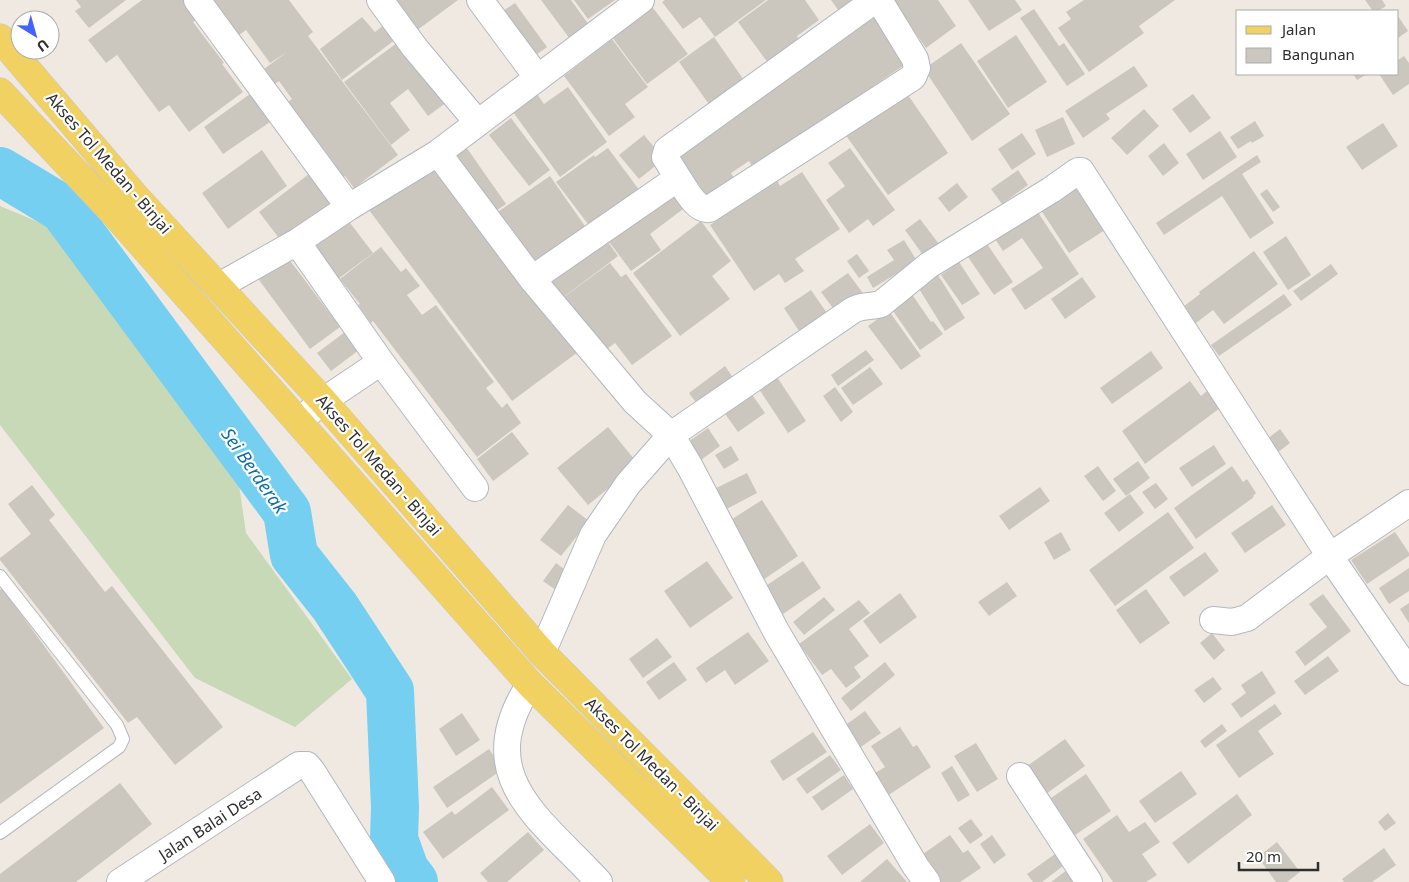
<svg xmlns="http://www.w3.org/2000/svg" width="1409" height="882" viewBox="0 0 1409 882" font-family="'Noto Sans',sans-serif">
<style>
.cemetery{fill:#c8d9b8}
.lines{fill:none;stroke-linecap:round;stroke-linejoin:round}
.river{stroke:#75cff0;stroke-width:48}
.building{fill:#cbc7bf}
.service-casing{stroke:#b4b7c1;stroke-width:14}
.minor-casing{stroke:#b4b7c1;stroke-width:28}
.primary-casing{stroke:#c9c9c9;stroke-width:29}
.service{stroke:#fff;stroke-width:12}
.minor{stroke:#fff;stroke-width:26}
.primary{stroke:#f2d163;stroke-width:28}
.labels{text-anchor:middle;stroke-width:4.5;stroke-linejoin:round;paint-order:stroke}
.street-label{font-size:16px;fill:#2e2e2e;stroke:#fff}
.water-label{font-size:18px;font-style:italic;fill:#0d6fa3;stroke:#fff}
</style>
<rect width="100%" height="100%" fill="#efe9e1"/>
<path class="cemetery" d="M0 206 60 231 238 478 246 533 352 679 295 727 195 678 0 425Z"/>
<g class="lines">
<path class="river" d="M0 171 63 209 287 512 294 555 335 607 390 691 395 807 394 839 405 870 414 882"/>
</g>
<path class="building" d="M76 0H126L89 28 75 11 81 7Z
M142 0H189L201 16 193 22 224 63 222 64 243 92 189 132 169 105 159 112 117 55 106 63 88 40Z
M211 0H289L313 32 308 36 398 155 354 188 345 176 339 180 329 167 334 163 288 102 292 99 279 81 271 87 260 72 287 52 270 63 246 30 238 36Z
M392 0H458L416 31Z
M541 0H571L589 25 570 39Z
M574 0H615L588 19Z
M647 0 688 54 647 84 606 29Z
M665 0H766L715 37 700 17 683 29 662 2Z
M768 0H805L819 20 797 36 805 48 774 71 738 22Z
M831 0H870L844 18Z
M892 0H938L956 26 926 48Z
M968 0H1015L1022 10 989 31Z
M1084 0H1175L1139 26 1144 33 1089 72 1058 28 1071 19 1066 12Z
M1365 0H1382L1386 6 1378 11H1373Z
M515 3 547 47 529 60 497 15Z
M1034 9 1059 46 1064 43 1085 74 1067 86 1020 18Z
M872 12 907 63 754 169 749 161 731 173 734 178 700 202 667 154Z
M1398 16 1408 31 1398 38Z
M362 17 375 32 389 21 400 36 342 80 320 49Z
M1016 35 1047 82 1008 108 977 61Z
M714 37 748 86 713 110 679 62Z
M612 39 648 87 625 104 635 117 609 136 564 76Z
M401 40 447 102 428 116 408 89 390 103 410 130 391 145 344 82Z
M961 43 1010 114 972 141 924 69Z
M1404 56 1409 63V84L1393 95 1379 74H1398V60Z
M1134 66 1148 86 1106 114 1110 119 1083 138 1065 111Z
M1353 74H1367L1357 80Z
M568 87 607 142 560 177 513 112 537 94 544 104Z
M250 94 270 122 223 154 204 127Z
M1193 94 1211 118 1190 133 1172 109Z
M908 95 948 153 888 195 845 134 888 104 890 108Z
M1144 109 1159 126 1127 155 1111 138Z
M1063 117 1075 144 1047 157 1035 130Z
M511 118 550 170 529 186 489 135Z
M1255 121 1264 136 1252 143 1251 141 1238 149 1230 137Z
M1383 123 1398 146 1362 170 1346 147Z
M1220 131 1237 157 1203 180 1186 154Z
M1022 133 1036 154 1012 170 998 149Z
M644 135 664 159 639 179 619 155Z
M1164 143 1179 163 1163 176 1148 156Z
M464 144 506 204 487 217 445 157Z
M608 148 640 191 591 228 556 182 594 155 595 157Z
M850 148 895 210 873 226 868 219 849 233 826 200 845 186 828 163Z
M262 150 287 186 228 229 202 193Z
M1257 155 1261 162 1242 174 1274 223 1250 239 1222 196 1164 235 1156 223Z
M435 161 578 352 512 401 369 210Z
M1018 170 1028 185 1002 204 991 189Z
M802 172 840 229 795 259 804 271 785 283 779 274 754 291 710 225 777 180 780 186Z
M309 174 332 204 282 242 259 212Z
M550 176 587 229 530 269 492 216Z
M957 183 968 197 949 212 938 198Z
M1075 184 1105 230 1069 253 1039 207Z
M667 188 683 209 650 234 661 250 631 271 604 235Z
M1267 189 1280 207 1273 212 1260 194Z
M1033 205 1079 274 1025 310 1011 289 1043 268 1022 238 1003 251 991 233Z
M344 215 373 253 338 279 310 242Z
M920 219 939 244 923 255 905 230Z
M701 221 731 261 712 276 730 299 680 336 633 273Z
M603 235 618 256 557 302 542 281Z
M1286 236 1311 275 1288 290 1263 252Z
M904 240 917 261 873 288 867 277 894 260 887 250Z
M985 241 1013 282 994 295 966 254Z
M381 247 401 272 406 268 420 286 407 295 422 315 436 305 494 382 486 388 502 408 507 403 521 423 477 457 373 321 371 323 358 305 360 304 340 279Z
M282 250 340 327 310 349 253 272Z
M1254 251 1278 284 1224 324 1213 310 1196 323 1183 307 1200 294 1199 292Z
M857 254 869 271 859 278 847 261Z
M959 262 980 294 962 305 941 275Z
M610 263 621 277 626 274 672 336 632 365 615 343 600 354 560 300Z
M1331 264 1338 274 1301 301 1293 291Z
M848 273 865 296 838 315 821 292Z
M938 275 965 318 945 331 918 287Z
M1082 277 1096 297 1065 319 1051 299Z
M811 290 831 319 803 337 784 308Z
M909 290 931 322 933 321 943 334 920 350 889 305Z
M1284 294 1292 305 1219 356 1211 345Z
M889 311 921 356 901 370 868 326Z
M345 332 359 350 331 371 317 353Z
M866 350 874 360 838 386 831 375Z
M1151 351 1163 368 1112 404 1100 388Z
M725 366 734 379 698 405 689 393Z
M870 367 883 384 853 405 841 388Z
M777 377 806 421 788 433 759 389Z
M1190 381 1201 396 1207 391 1220 408 1145 464 1122 431Z
M835 387 853 412 841 422 823 396Z
M748 389 765 413 738 432 721 408Z
M608 427 638 464 588 505 557 468Z
M708 428 720 446 697 463 685 444Z
M1280 429 1290 443 1277 453 1267 439Z
M512 432 529 454 493 481 477 459Z
M1214 445 1226 464 1192 487 1179 468Z
M731 446 739 460 724 469 715 455Z
M1138 461 1150 478 1126 496 1113 479Z
M1098 466 1116 491 1103 501 1084 476Z
M1232 466 1243 482 1247 479 1256 493 1253 496 1254 497 1196 539 1174 508Z
M747 473 757 493 721 512 710 491Z
M1156 483 1168 499 1155 509 1142 492Z
M32 485 55 515 49 520 105 592 112 586 223 727 175 765 137 717 128 723 0 560V558L31 534 8 504Z
M1040 487 1050 501 1009 530 999 516Z
M1130 494 1144 513 1119 532 1104 513Z
M762 500 798 556 763 580 726 523Z
M568 505 589 521 561 556 540 540Z
M1272 505 1286 525 1245 553 1231 533Z
M1168 512 1194 548 1115 606 1089 570Z
M1061 532 1071 550 1054 560 1044 542Z
M1395 532 1409 553V556L1367 584 1351 560Z
M1205 552 1219 571 1184 597 1169 577Z
M707 561 733 598 690 628 664 591Z
M803 561 821 588 783 614 764 587Z
M556 563 573 576 560 593 543 581Z
M1409 568V591L1389 604 1379 588Z
M1007 582 1017 596 989 616 978 602Z
M2 588 104 728 0 804V590Z
M1146 589 1170 623 1140 644 1116 610Z
M900 593 917 617 880 644 863 621Z
M1323 594 1351 631 1305 666 1295 652 1327 627 1309 604Z
M824 597 835 610 804 635 793 622Z
M859 600 870 613 849 629 869 656 854 667 861 677 846 688 831 669 822 675 799 644Z
M1409 603V623L1400 609Z
M748 632 769 661 735 685 725 670 706 683 696 668Z
M1212 633 1225 650 1214 660 1200 643Z
M657 638 672 657 643 678 629 659Z
M1328 656 1339 671 1305 695 1294 681Z
M674 662 687 680 659 700 646 682Z
M885 662 895 675 851 711 841 698Z
M1262 671 1276 693 1241 718 1231 704 1246 693 1241 685Z
M1213 677 1222 689 1204 703 1194 690Z
M1275 704 1282 714 1258 731 1274 754 1239 778 1216 745Z
M865 711 881 733 855 751 840 729Z
M462 713 480 740 456 756 439 729Z
M1222 724 1227 731 1205 748 1200 741Z
M900 727 913 747 917 745 931 767 881 800 867 778 885 767 871 746Z
M813 732 827 752 783 781 770 761Z
M1065 739 1085 766 1043 796 1023 769Z
M976 743 998 779 977 792 954 756Z
M489 749 503 769 447 808 433 787Z
M830 755 841 770 807 794 796 779Z
M952 766 970 795 958 802 941 773Z
M1181 771 1197 794 1155 823 1139 801Z
M1086 774 1111 811 1075 835 1051 798Z
M844 775 853 789 822 811 812 797Z
M120 783 152 824 76 882H0V874Z
M492 787 509 810 443 859 423 832 452 811 455 815Z
M1237 794 1252 815 1188 864 1172 843Z
M1388 813 1396 823 1385 831 1378 822Z
M1117 815 1129 832 1145 822 1160 842 1142 854 1157 875 1146 882H1113L1083 839Z
M971 819 983 835 970 844 958 828Z
M870 824 884 843 842 875 827 856Z
M528 832 544 850 507 882H488L480 873Z
M950 835 963 853 968 850 981 868 960 882H932L916 859Z
M992 835 1006 855 994 864 980 844Z
M1277 842 1300 872 1287 882H1276L1258 857Z
M1384 848 1396 865 1372 882H1344L1342 879Z
M1055 854 1063 866 1042 882H1033L1027 874Z
M887 859 907 882H860Z
M1067 870 1076 882H1051Z"/>
<g class="lines">
<g class="service-casing">
<path id="service" d="M0 576 117 725 123 739 119 747 0 833"/>
</g>
<g class="minor-casing">
<path id="minor" d="M197 0 349 207 438 153 641 0
M380 0 415 48 478 123
M480 0 537 77
M438 153 532 279 635 402 671 435 690 467 777 633 916 867 927 882
M678 178C685 188 696 211 709 209L913 77 917 68 915 59 879 0
M297 242 381 362 475 488
M532 279 678 178 665 157 667 150 875 0
M219 286 297 242 349 207
M298 422 323 401 381 362
M1213 620 1232 622 1247 618 1330 556 1409 503
M542 653 593 535 628 484 671 435 853 310C862 305 871 307 881 304L929 265 1051 190 1078 171H1081L1335 564 1409 672
M530 684C469 777 542 819 599 882
M1020 776 1089 882
M120 882 299 765H307L312 771 382 882"/>
</g>
<g class="primary-casing">
<path id="primary" d="M0 38 133 194 323 401 542 653 769 882
M0 92 112 211 530 684 731 882"/>
</g>
<use href="#service" class="service"/>
<use href="#minor" class="minor"/>
<use href="#primary" class="primary"/>
</g>
<g class="labels">
<g class="street-label">
<text transform="translate(109 163) rotate(49)" y="6">Akses Tol Medan - Binjai</text>
<text transform="translate(379 465) rotate(49)" y="6">Akses Tol Medan - Binjai</text>
<text transform="translate(652 764) rotate(45)" y="6">Akses Tol Medan - Binjai</text>
<text transform="translate(210 824) rotate(-33)" y="6">Jalan Balai Desa</text>
</g>
<g class="water-label">
<text transform="translate(254 471) rotate(55)" y="6">Sei Berderak</text>
</g>
</g>
<rect x="1236" y="10" width="162" height="65" fill="#ffffff" stroke="#ababab"/>
<rect x="1246" y="26" width="25" height="8" fill="#f2d163" stroke="#ababab"/>
<text x="1282" y="35" font-size="15" fill="#2e2e2e">Jalan</text>
<rect x="1246" y="48" width="25" height="15" fill="#cbc7bf" stroke="#ababab"/>
<text x="1282" y="60" font-size="15" fill="#2e2e2e">Bangunan</text>
<g transform="translate(35 35) rotate(143)"><circle r="24" fill="#ffffff" stroke="#ababab"/>
<path d="M0-4L9 19L0 12L-9 19Z" fill="#4264fb"/>
<text y="-8" font-size="14" font-weight="bold" text-anchor="middle" fill="#2e2e2e">U</text>
</g>
<path d="M1239 862v8h79v-8" fill="none" stroke="#2e2e2e" stroke-width="2.5"/>
<text x="1246" y="862" font-size="15" fill="#2e2e2e" stroke="#ffffff" stroke-width="4" paint-order="stroke">20 m</text>
</svg>
